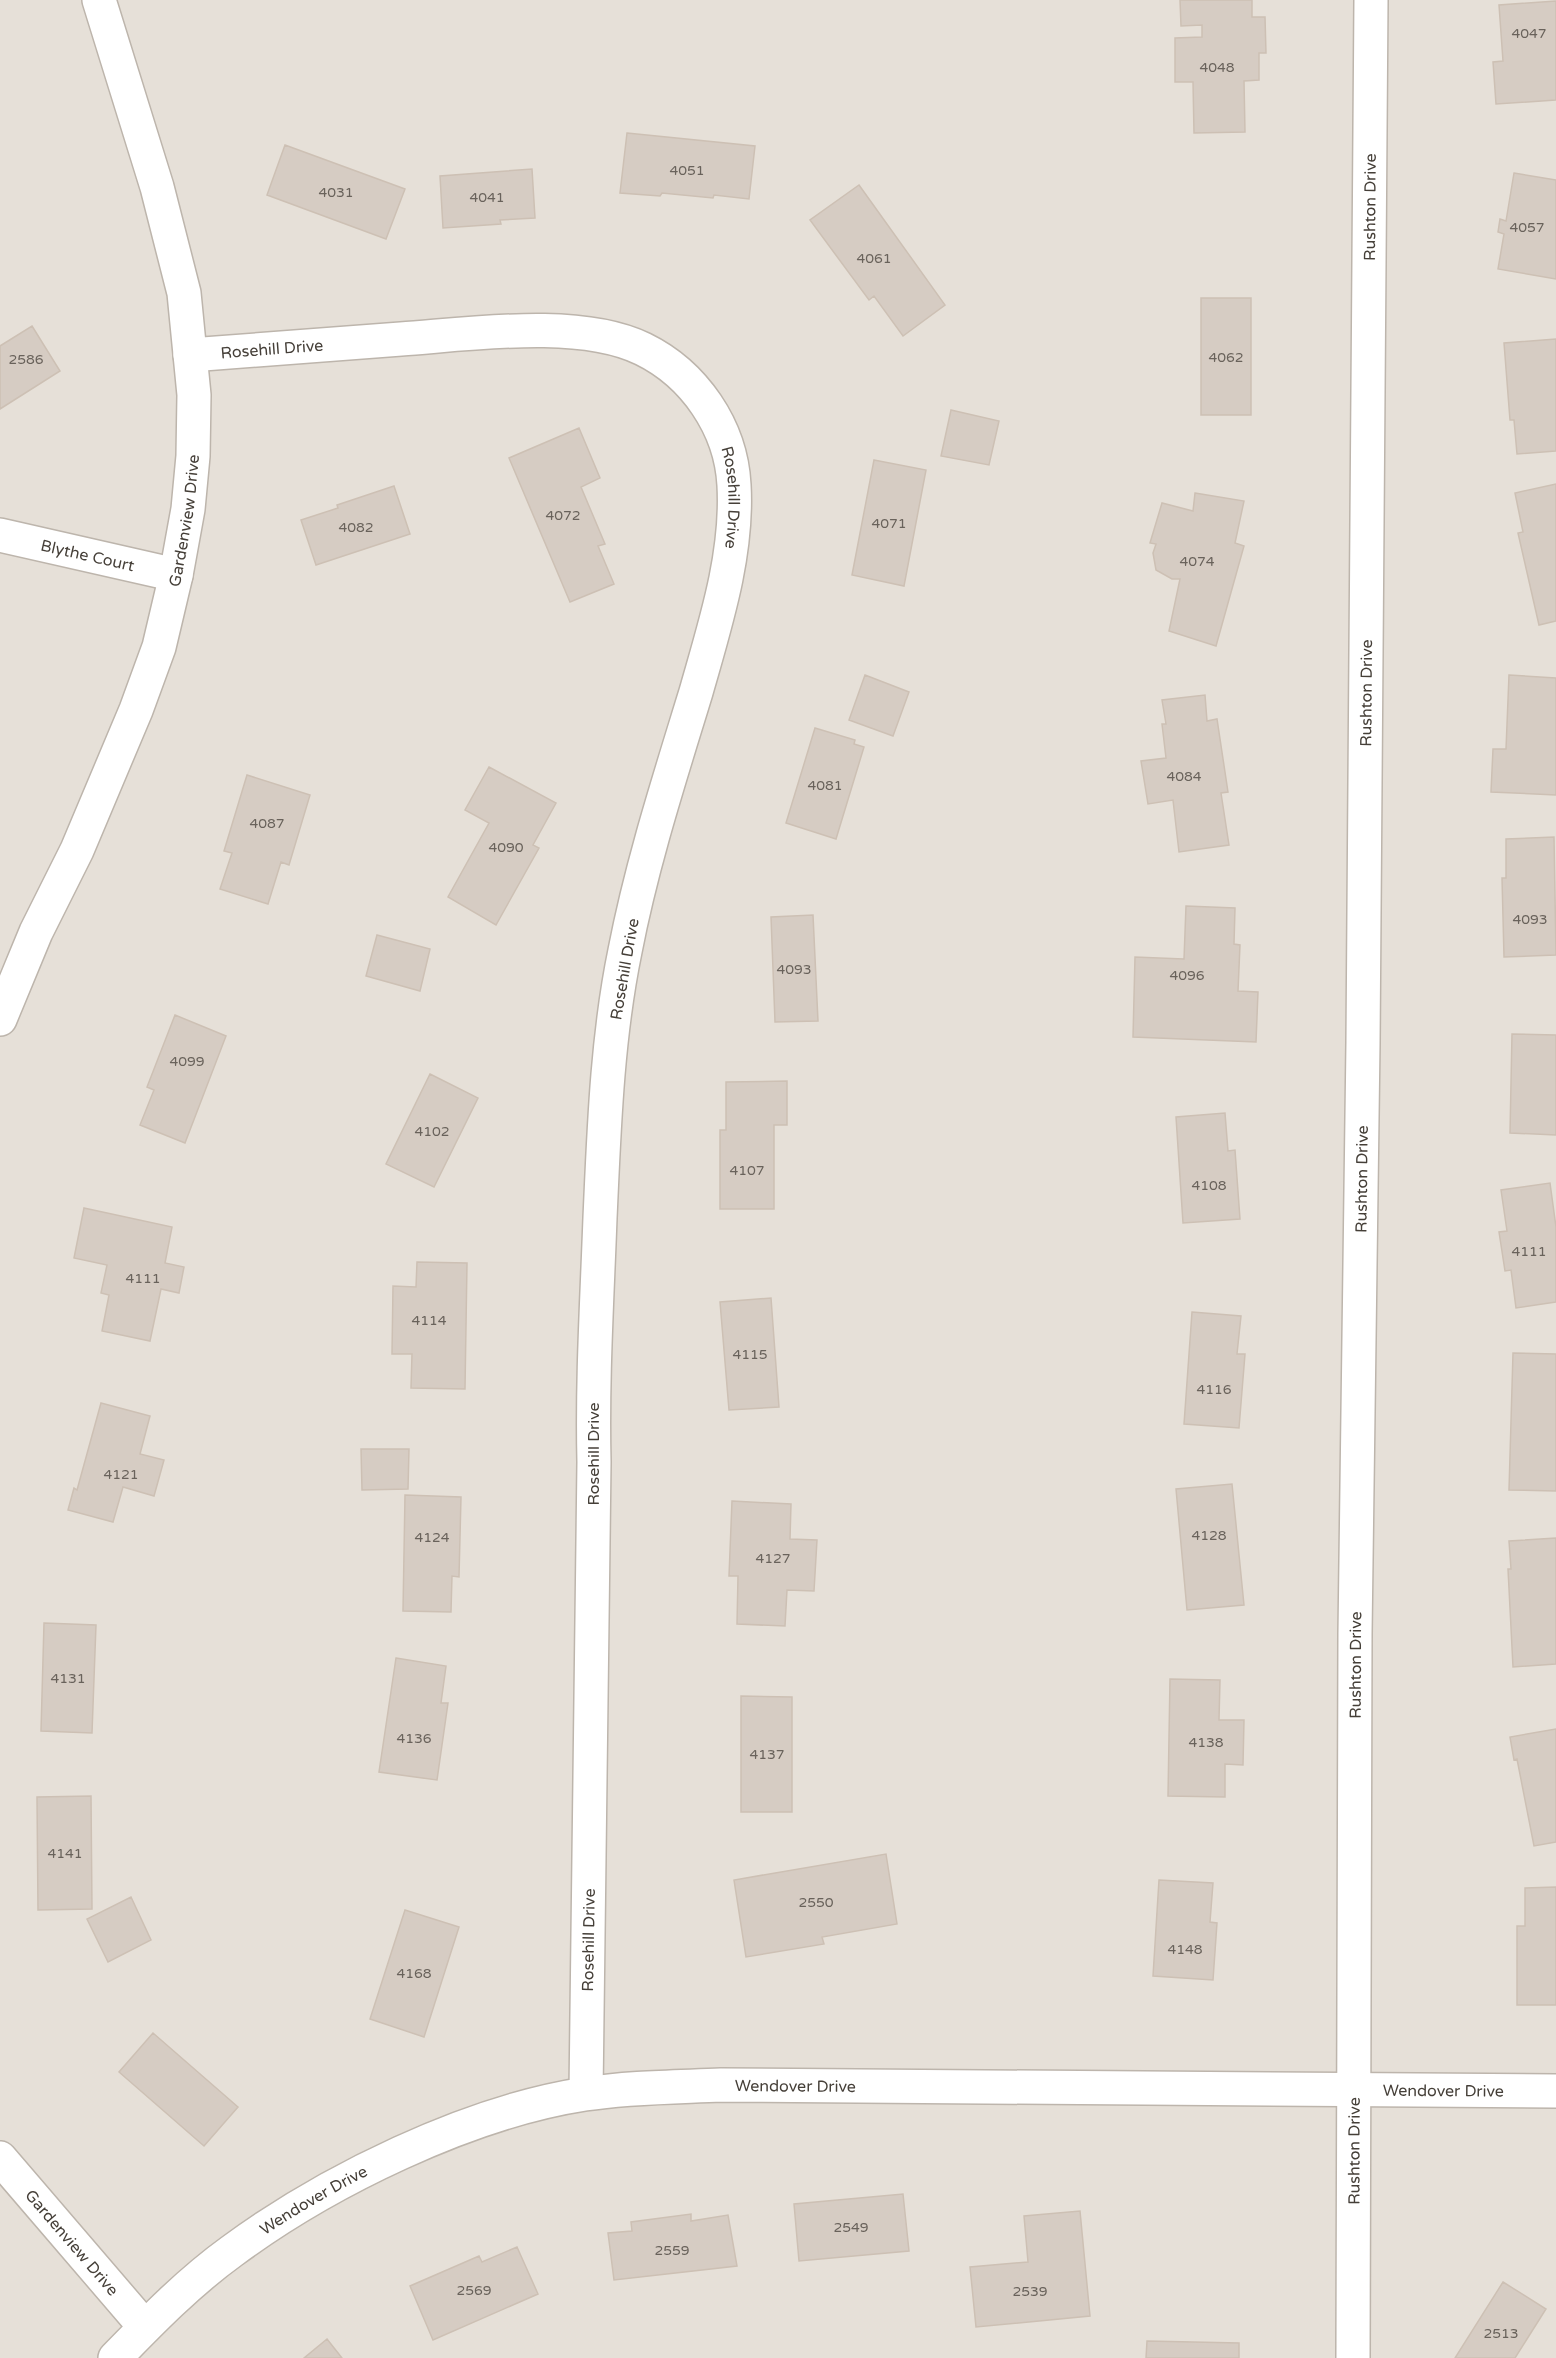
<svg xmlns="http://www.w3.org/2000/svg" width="1556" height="2358" viewBox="0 0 1556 2358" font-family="'Varela Round',sans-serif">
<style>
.residential{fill:#e6e0d8}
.building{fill:#d6ccc3;stroke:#cdc0b4;stroke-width:1.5}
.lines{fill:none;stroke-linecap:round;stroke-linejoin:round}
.street-casing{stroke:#bdb5ac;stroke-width:36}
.street{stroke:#fff;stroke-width:33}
.labels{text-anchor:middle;stroke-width:5;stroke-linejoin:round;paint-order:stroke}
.number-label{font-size:14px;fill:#69625b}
.street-label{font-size:16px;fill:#453f38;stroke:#fff}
</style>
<rect width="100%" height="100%" fill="#f2efe9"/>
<path class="residential" d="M0 0H1556V2358H0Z"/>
<path class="building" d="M1180 0H1252V17H1265L1266 53H1259V80L1244 81 1245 132 1194 133 1193 82H1175V38L1202 37V25L1181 26Z
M1556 1V100L1496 104 1493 62 1503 61 1499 5Z
M627 133 755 146 749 199 714 195 713 198 662 193 660 196 620 193Z
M285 145 405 189 386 239 267 195Z
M532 169 535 218 500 220 501 224 443 228 440 176Z
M1514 173 1556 180V279L1498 269 1504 234 1498 232 1500 219 1506 221Z
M859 185 945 305 903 336 874 296 869 300 810 220Z
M1201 298H1251V415H1201Z
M32 326 60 371 0 409V346Z
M1556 339V451L1517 454 1514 420H1510L1504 343Z
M951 410 999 421 989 465 941 456Z
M579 428 600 478 581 487 605 544 598 546 614 584 570 602 509 458Z
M874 460 926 470 904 586 852 575Z
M1556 484V621L1539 625 1518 533 1523 532 1515 493Z
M394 486 410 534 316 565 301 520 338 508 337 505Z
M1195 493 1244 501 1235 543 1244 546 1216 646 1169 631 1180 579H1172L1156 570 1153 553 1156 544 1150 543 1162 503 1193 511Z
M865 675 909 692 893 736 849 720Z
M1509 675 1556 678V795L1491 792 1493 749H1506Z
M1205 695 1207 721 1217 719 1228 792 1221 793 1229 845 1179 852 1173 800 1148 804 1141 761 1166 758 1162 724H1166L1162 700Z
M815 728 855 740 854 744 864 747 836 839 786 823Z
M489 767 556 803 533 845 539 848 496 925 448 897 489 823 465 810Z
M247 775 310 795 289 865 281 862 268 904 220 889 232 853 224 851Z
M1554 837 1556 955 1504 957 1502 878H1506V839Z
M1186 906 1235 908 1234 944 1240 945 1238 991 1258 992 1256 1042 1133 1037 1135 957 1184 959Z
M813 915 818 1021 775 1022 771 917Z
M377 935 430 949 420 991 366 976Z
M175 1015 226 1036 185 1143 140 1125 154 1090 147 1087Z
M1512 1034 1556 1035V1135L1510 1133Z
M430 1074 478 1098 434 1187 386 1164Z
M787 1081V1125H774V1209H720V1130H726V1082Z
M1225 1113 1228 1151 1235 1150 1240 1219 1183 1223 1176 1117Z
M1550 1183 1556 1227V1302L1516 1308 1511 1270 1505 1271 1499 1232 1507 1231 1501 1190Z
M84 1208 172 1227 165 1263 184 1267 179 1293 161 1289 150 1341 102 1331 109 1295 101 1293 107 1265 74 1258Z
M417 1262 467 1263 465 1389 411 1388 412 1354H392L393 1286 416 1287Z
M771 1298 779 1407 729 1410 720 1302Z
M1192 1312 1241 1316 1237 1354H1245L1239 1428 1184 1424Z
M1513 1353 1556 1354V1491L1509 1490Z
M101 1403 150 1416 140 1454 164 1460 154 1496 123 1487 113 1522 68 1510 74 1488 77 1490Z
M361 1449H409L408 1489 362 1490Z
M1232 1484 1244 1605 1187 1610 1176 1489Z
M405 1495 461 1497 459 1577 452 1576 451 1612 403 1611Z
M732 1501 791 1504 790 1539 817 1540 814 1591 787 1590 785 1626 737 1624 738 1576H729Z
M1556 1538V1664L1513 1667 1508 1569H1511L1509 1541Z
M44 1623 96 1625 92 1733 41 1731Z
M396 1658 446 1666 441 1703H448L437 1780 379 1772Z
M1170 1679 1220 1680 1219 1720H1244L1243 1765 1225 1764V1797L1168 1796Z
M741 1696 792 1697V1812H741Z
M1556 1729V1842L1534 1846 1517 1759 1514 1760 1510 1737Z
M91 1796 92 1909 38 1910 37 1797Z
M886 1854 897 1924 822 1937 824 1944 746 1957 734 1880Z
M1159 1880 1213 1883 1210 1922 1217 1923 1213 1980 1153 1976Z
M1556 1887V2005H1517V1926H1525V1888Z
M131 1897 151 1940 108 1962 87 1919Z
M405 1910 459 1927 424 2037 370 2019Z
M153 2033 238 2107 204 2146 119 2072Z
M903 2194 909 2251 799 2261 794 2204Z
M1080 2211 1090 2316 976 2327 970 2267 1028 2262 1024 2216Z
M691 2214V2221L728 2215 737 2266 614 2280 608 2233 632 2231 631 2222Z
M517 2247 538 2294 433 2340 410 2286 479 2256 482 2262Z
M1503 2282 1546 2309 1515 2358H1455Z
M327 2339 342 2358H304Z
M1147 2341 1239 2343V2358H1146Z"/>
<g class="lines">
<g class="street-casing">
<g id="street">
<path id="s1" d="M190 355C261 349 331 344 401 339 471 334 580 318 643 349 694 374 731 427 734 485 738 555 715 625 696 692 670 777 642 863 625 951 607 1038 604 1129 600 1218 597 1300 592 1381 594 1462L586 2093"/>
<path id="s2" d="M0 535 176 575"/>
<path id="s3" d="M0 1019 36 932 77 850 136 710 159 647 176 575 188 509 193 456 194 395 184 293 157 187 99 0"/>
<path id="s4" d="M0 2158 145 2327"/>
<path id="s5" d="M115 2358C151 2321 189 2282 232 2251 327 2181 468 2112 585 2094 630 2087 676 2087 721 2085L1556 2091"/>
<path id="s6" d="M1353 2358 1355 1634 1363 1043 1371 0"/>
</g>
</g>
<use href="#street" class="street"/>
</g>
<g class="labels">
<g class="number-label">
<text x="1529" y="38">4047</text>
<text x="1217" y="72">4048</text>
<text x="687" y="175">4051</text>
<text x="336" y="197">4031</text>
<text x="487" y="202">4041</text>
<text x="1527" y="232">4057</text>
<text x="874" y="263">4061</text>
<text x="1226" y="362">4062</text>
<text x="26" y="364">2586</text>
<text x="563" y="520">4072</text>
<text x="889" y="528">4071</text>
<text x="356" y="532">4082</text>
<text x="1197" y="566">4074</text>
<text x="1184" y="781">4084</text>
<text x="825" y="790">4081</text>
<text x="267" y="828">4087</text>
<text x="506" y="852">4090</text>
<text x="1530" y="924">4093</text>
<text x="794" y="974">4093</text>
<text x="1187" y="980">4096</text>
<text x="187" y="1066">4099</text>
<text x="432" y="1136">4102</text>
<text x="747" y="1175">4107</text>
<text x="1209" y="1190">4108</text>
<text x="1529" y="1256">4111</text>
<text x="143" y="1283">4111</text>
<text x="429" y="1325">4114</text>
<text x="750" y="1359">4115</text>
<text x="1214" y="1394">4116</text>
<text x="121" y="1479">4121</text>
<text x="1209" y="1540">4128</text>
<text x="432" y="1542">4124</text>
<text x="773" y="1563">4127</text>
<text x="68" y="1683">4131</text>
<text x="414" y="1743">4136</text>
<text x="1206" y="1747">4138</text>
<text x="767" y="1759">4137</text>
<text x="65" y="1858">4141</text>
<text x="816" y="1907">2550</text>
<text x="1185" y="1954">4148</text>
<text x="414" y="1978">4168</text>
<text x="851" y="2232">2549</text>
<text x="672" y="2255">2559</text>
<text x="474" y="2295">2569</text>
<text x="1030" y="2296">2539</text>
<text x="1501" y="2338">2513</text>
</g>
<g class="street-label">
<text dy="6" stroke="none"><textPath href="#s6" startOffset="2151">Rushton Drive</textPath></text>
<text dy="6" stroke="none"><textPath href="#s1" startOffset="82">Rosehill Drive</textPath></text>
<text dy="6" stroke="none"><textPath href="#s1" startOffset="640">Rosehill Drive</textPath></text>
<text dy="6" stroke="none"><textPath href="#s3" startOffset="534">Gardenview Drive</textPath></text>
<text dy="6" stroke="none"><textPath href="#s2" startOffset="90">Blythe Court</textPath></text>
<text dy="6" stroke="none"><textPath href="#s6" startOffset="1665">Rushton Drive</textPath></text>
<text transform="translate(624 969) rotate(-80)" y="6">Rosehill Drive</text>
<text dy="6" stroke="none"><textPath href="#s6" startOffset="1179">Rushton Drive</textPath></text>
<text transform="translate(593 1454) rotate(-90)" y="6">Rosehill Drive</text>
<text dy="6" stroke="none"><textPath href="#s6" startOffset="693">Rushton Drive</textPath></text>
<text transform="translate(588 1940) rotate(-89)" y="6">Rosehill Drive</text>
<text dy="6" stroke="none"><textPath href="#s5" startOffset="759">Wendover Drive</textPath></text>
<text dy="6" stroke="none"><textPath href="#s5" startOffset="1407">Wendover Drive</textPath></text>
<text dy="6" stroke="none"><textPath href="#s6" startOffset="207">Rushton Drive</textPath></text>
<text dy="6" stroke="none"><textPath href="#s5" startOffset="255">Wendover Drive</textPath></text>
<text dy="6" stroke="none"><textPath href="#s4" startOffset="111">Gardenview Drive</textPath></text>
</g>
</g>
</svg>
